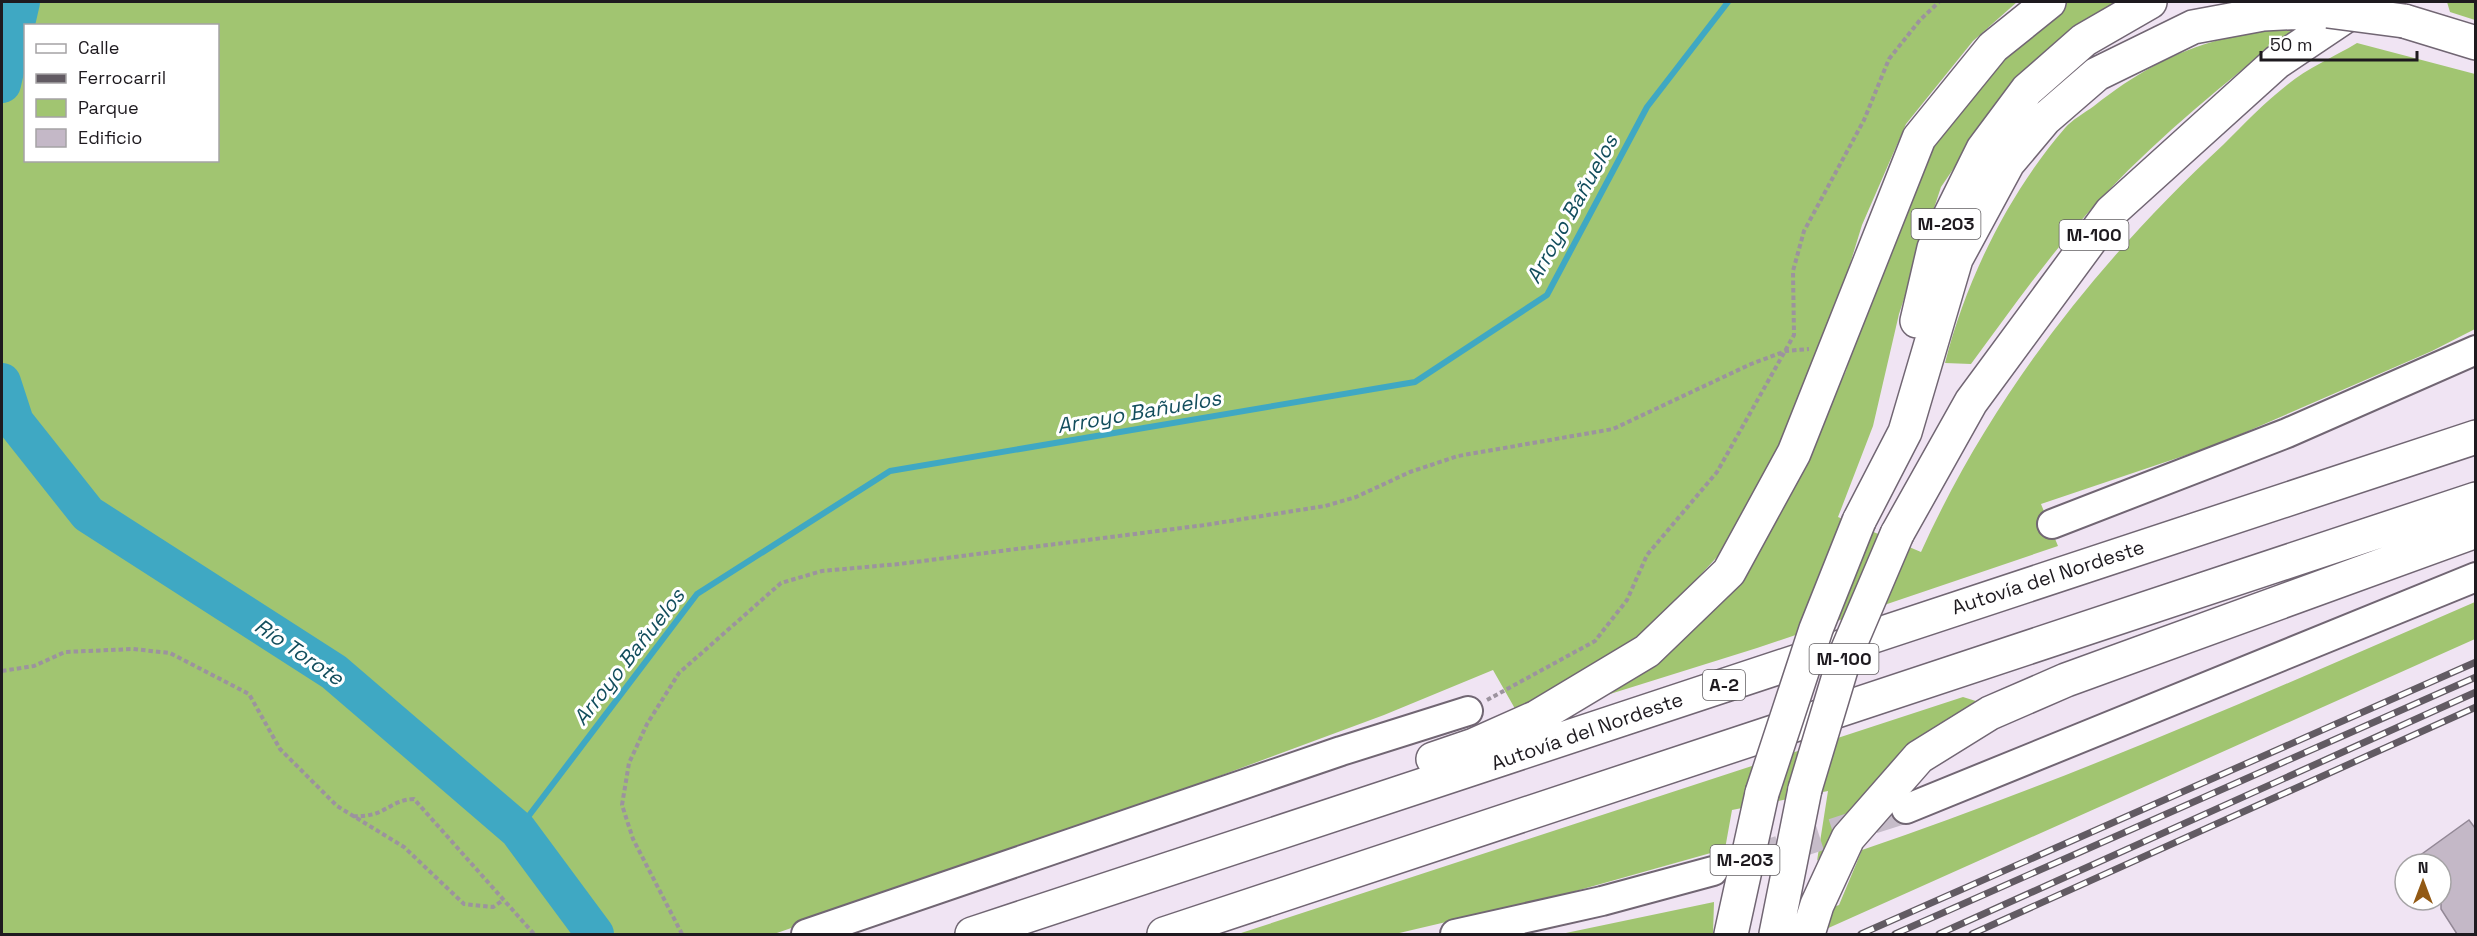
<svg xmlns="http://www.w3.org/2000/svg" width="2477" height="936" viewBox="0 0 2477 936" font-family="'Space Grotesk',sans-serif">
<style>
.green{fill:#a1c571;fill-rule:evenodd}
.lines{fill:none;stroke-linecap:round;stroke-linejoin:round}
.stream{stroke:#3fa8c3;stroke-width:6}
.river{stroke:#3fa8c3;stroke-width:38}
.building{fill:#c4b8c7;stroke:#938896;stroke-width:1.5}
.minor-tunnel{stroke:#c6bcc9;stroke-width:28;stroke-dasharray:28 14;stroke-linecap:butt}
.minor-casing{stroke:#716673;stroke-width:32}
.highway-casing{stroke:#716673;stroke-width:36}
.path{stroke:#9c939e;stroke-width:4;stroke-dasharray:4.5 3;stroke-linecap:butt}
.minor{stroke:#fff;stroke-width:28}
.highway{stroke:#fff;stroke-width:33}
.rail-casing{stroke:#625b63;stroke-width:7}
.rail{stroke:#fff;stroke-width:4.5;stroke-dasharray:14;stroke-linecap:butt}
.highway-bridge-casing{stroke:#716673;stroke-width:36;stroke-linecap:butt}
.highway-bridge{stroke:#fff;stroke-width:33}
.labels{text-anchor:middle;stroke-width:6;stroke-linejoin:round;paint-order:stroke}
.shield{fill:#fff;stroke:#625f62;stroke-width:1.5}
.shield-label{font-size:18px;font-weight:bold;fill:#1e1a1f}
.street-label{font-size:20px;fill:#1e1a1f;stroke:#fff}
.water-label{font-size:21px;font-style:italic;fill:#134e5d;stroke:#fff}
</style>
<rect width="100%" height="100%" fill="#f0e4f3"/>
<path class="green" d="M2 2H2017L1973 41 1906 124 1862 225 1815 378 1742 530 1654 625 1586 678 1518 714 1493 670 1384 715 1063 834 774 934H2ZM26 26H218V160H26Z
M2064 2H2123L1990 115 1941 187 1899 314 1873 426 1838 517 1921 552C1992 395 2098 261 2224 144 2244 124 2264 103 2287 85 2307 68 2334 57 2357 43L2475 74V329L2432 351 2216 445 2041 504 2058 546 1757 648 1594 699 1793 485 1846 371 1889 235 1926 150 1963 96Z
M2235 2H2329C2252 61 2175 121 2107 192 2057 244 2014 306 1971 364L1945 363C1966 280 2008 194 2065 128 2072 120 2084 113 2094 106 2135 74 2172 52 2223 39Z
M2447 2H2475V20L2450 12Z
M2475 602V639L1815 934H1761L1839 905 1862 850C2071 779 2273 690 2475 602Z
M1963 697 1979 702 1861 798 1817 861 1828 791 1732 810 1725 849 1565 894 1395 934H1238Z
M1714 902 1713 934H1560H1561Z"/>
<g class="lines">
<path class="stream" d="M2 425 15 422
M518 830 697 594 890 471 1415 382 1547 295 1647 107 1728 2"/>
<path class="river" d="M2 84 21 2
M2 382 15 422 88 514 334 672 518 830 595 934"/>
</g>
<path class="building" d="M2469 820 2475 828V934H2457L2441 909V864H2408Z"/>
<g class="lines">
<path class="minor-tunnel" d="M1713 871 1906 809"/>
<g class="minor-casing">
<path id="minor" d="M2052 524 2287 433 2476 350
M1906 809 2476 577
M806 934 1341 751 1468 711
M1455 934 1602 901 1713 871"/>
</g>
<g class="highway-casing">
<path id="highway" d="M2404 21 2476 43
M1917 321 1934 248 1983 149 2027 90 2084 40 2150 2
M1859 521 1905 432 1956 259 2008 163 2045 119 2097 74 2193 27 2263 14 2328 11
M1897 534 1971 402 2111 212 2277 62 2356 9
M1433 759 1474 745 1537 717 1647 651 1729 572 1794 453 1919 138 1993 47 2049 2
M972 934 2476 437
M1164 934 2476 499
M1731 934 1762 793
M1776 934 1805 789
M1808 934 1817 905 1848 838 1919 757 1990 713 2066 680 2476 531"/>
</g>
<path class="path" d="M2 671 34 666 65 652 133 649 170 653 249 694 280 749 337 806 404 847 464 904 493 907 502 901
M1487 700 1595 641 1627 600 1647 555 1717 472 1794 335 1793 271 1804 231 1864 120 1889 59 1920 20 1939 2
M353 816C386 818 388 800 414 799L534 934
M682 934 633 839 622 805 629 763 647 724 679 673 781 583 822 571 899 564 1205 525 1325 506 1356 497 1410 472 1458 456 1613 429 1751 364 1786 351 1809 349"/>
<use href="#minor" class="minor"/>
<use href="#highway" class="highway"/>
<g class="rail-casing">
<path id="rail" d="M1861 934 2476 662
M1895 934 2476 677
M1939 934 2476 692
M1972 934 2476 707"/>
</g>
<use href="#rail" class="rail"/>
<g class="highway-bridge-casing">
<path id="highway-bridge" d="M2328 11 2404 21
M1805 789 1845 656 1897 534
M1762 793 1816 629 1859 521"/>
</g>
<use href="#highway-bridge" class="highway-bridge"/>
</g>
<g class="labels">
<g class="shield">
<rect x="1911.5" y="209" width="69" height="30" rx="4.5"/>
<rect x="2059.5" y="220" width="69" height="30" rx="4.5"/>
<rect x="1809.5" y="644" width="69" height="30" rx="4.5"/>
<rect x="1703" y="670" width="42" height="30" rx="4.5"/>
<rect x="1710.5" y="845" width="69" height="30" rx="4.5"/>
</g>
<g class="shield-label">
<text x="1946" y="230">M-203</text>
<text x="2094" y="241">M-100</text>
<text x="1844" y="665">M-100</text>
<text x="1724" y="691">A-2</text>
<text x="1745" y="866">M-203</text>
</g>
<g class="street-label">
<text transform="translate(2048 577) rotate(-18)" y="7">Autovía del Nordeste</text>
<text transform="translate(1587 731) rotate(-19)" y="7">Autovía del Nordeste</text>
</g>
<g class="water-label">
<text transform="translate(1572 209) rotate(-61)" y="7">Arroyo Bañuelos</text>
<text transform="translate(1139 412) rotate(-10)" y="7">Arroyo Bañuelos</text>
<text transform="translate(299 652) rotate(34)" y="7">Río Torote</text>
<text transform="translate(629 657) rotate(-52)" y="7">Arroyo Bañuelos</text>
</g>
</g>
<rect width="2477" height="936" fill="none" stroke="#1e1a1f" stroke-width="6"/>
<rect x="24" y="24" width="195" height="138" fill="#ffffff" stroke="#a5a3a5" stroke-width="1.5"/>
<rect x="36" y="44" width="30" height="9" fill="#ffffff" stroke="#a5a3a5" stroke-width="1.5"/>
<text x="78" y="54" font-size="18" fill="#1e1a1f">Calle</text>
<rect x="36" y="74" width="30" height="9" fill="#625b63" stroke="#a5a3a5" stroke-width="1.5"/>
<text x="78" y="84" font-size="18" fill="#1e1a1f">Ferrocarril</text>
<rect x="36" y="99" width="30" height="18" fill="#a1c571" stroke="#a5a3a5" stroke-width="1.5"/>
<text x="78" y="114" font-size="18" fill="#1e1a1f">Parque</text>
<rect x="36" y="129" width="30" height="18" fill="#c4b8c7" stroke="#a5a3a5" stroke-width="1.5"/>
<text x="78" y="144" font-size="18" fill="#1e1a1f">Edificio</text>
<g transform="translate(2423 882)"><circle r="28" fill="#ffffff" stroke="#a5a3a5" stroke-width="1.5"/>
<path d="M0-4.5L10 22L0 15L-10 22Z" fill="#925914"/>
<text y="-9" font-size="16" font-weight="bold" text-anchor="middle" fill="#1e1a1f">N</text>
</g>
<path d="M2261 51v9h156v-9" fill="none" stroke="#1e1a1f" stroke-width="3"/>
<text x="2270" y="51" font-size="18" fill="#1e1a1f" stroke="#ffffff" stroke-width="4.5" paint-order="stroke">50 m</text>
</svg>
